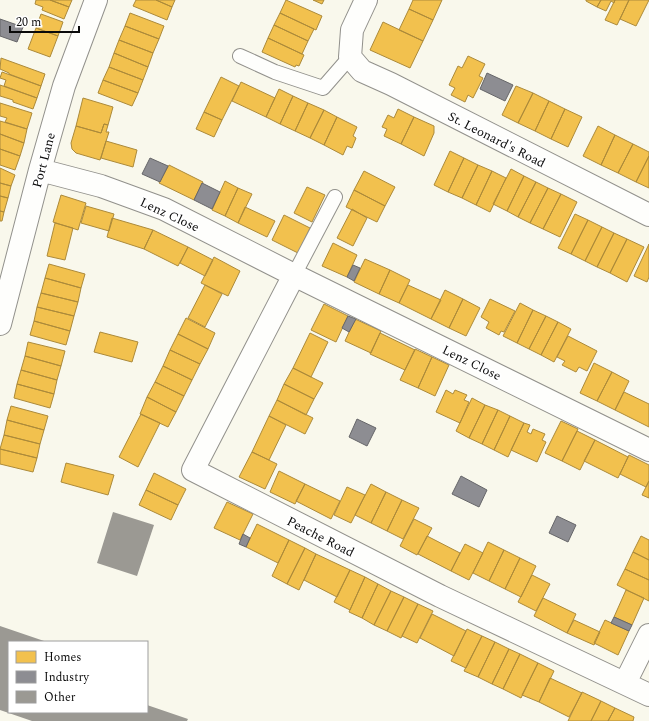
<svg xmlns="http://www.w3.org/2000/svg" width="649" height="721" viewBox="0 0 649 721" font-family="Spectral,serif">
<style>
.homes{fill:#f2c14e;stroke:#ac8a3a}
.industry{fill:#8d8d92;stroke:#666669}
.building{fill:#9b9993}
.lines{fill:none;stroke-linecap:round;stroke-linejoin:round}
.lane-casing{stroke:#92918c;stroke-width:16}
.street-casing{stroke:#92918c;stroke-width:24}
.lane{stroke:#fefefc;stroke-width:14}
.street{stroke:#fefefc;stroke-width:22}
.labels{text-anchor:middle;stroke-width:4;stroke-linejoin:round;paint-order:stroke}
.street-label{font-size:13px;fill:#0a0a0a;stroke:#fff}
</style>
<rect width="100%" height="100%" fill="#f9f8ec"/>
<path class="homes" d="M36 0H50L69 7 64 19 42 10 43 7 35 4Z
M50 0H72L69 7Z
M136 0H156L172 7 167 20 133 6Z
M156 0H175L172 7Z
M286 0 322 16 316 30 280 13Z
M313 0H324L322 4Z
M413 0H442L433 20 409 9Z
M586 0H601L597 7 586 1Z
M601 0H615L614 3 611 1 606 11 597 7Z
M615 0H629L617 25 605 20Z
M629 0H649L636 26 620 19Z
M409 9 433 20 423 41 399 30Z
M130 13 164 26 159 39 125 26Z
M280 13 314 29 308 41 274 25Z
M41 14 63 22 58 36 36 28Z
M383 22 423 41 410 68 370 50Z
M274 25 308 41 302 54 268 38Z
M125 26 159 39 153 53 119 40Z
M36 28 58 36 50 57 28 49Z
M268 38 304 55 299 66 296 65 295 67 262 52Z
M119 40 153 53 148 67 114 53Z
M114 53 148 67 143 80 109 67Z
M468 56 485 64 479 76 483 78 473 98 468 95 465 102 451 95 455 88 449 85 458 66 462 68Z
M1 58 45 74 41 86 9 74V73L0 69Z
M109 67 143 80 138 93 103 80Z
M2 72 41 86 37 98 4 86 6 80 0 78Z
M221 77 239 86 222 120 204 112Z
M103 80 138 93 132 106 98 93Z
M241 82 275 98 266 117 232 101Z
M0 85 37 98 33 109 13 102V100L0 96Z
M516 86 533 93 518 123 502 115Z
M279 89 293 96 280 124 266 117Z
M533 93 549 101 535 131 518 123Z
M293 96 308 103 295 131 280 124Z
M83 98 113 107 108 125 104 124 101 133 76 126Z
M549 101 565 109 551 139 535 131Z
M0 103 32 113 27 129 5 122 7 118 0 116Z
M308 103 324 110 310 138 295 131Z
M398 109 414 117 401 144 384 136 387 129 382 127 388 115 394 118Z
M565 109 582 117 568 147 551 139Z
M324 110 337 117 324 145 310 138Z
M204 112 222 120 214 137 196 129Z
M337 117 357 127 353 136 356 138 352 148 347 146 343 155 324 145Z
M414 117 434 126V133L424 156 401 144Z
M0 121 27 129 24 143 0 134Z
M104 124 108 125 106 132H109L100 160 76 153 72 149 71 143 76 126 101 133Z
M598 126 615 135 601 165 583 156Z
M0 134 24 143 20 156 0 149Z
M615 135 633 144 618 173 601 165Z
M106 141 137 150 133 167 101 158Z
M633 144 649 152V156L636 182 618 173Z
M0 149 20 156 15 170 0 165Z
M450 151 464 158 448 192 434 185Z
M649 156V188L636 182Z
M464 158 478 165 462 198 448 192Z
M169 165 203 182 194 200 159 183Z
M478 165 492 171 476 205 462 198Z
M0 168 15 175 11 186 0 183Z
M511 169 524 176 507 211 493 204Z
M364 171 395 187 385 206 354 190Z
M492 171 506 178 490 212 476 205Z
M524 176 536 182 518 217 507 211Z
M225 181 238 188 225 216 212 210Z
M536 182 548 188 530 223 518 217Z
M0 183 11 186 8 198 0 196Z
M307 187 325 195 312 222 294 213Z
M238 188 252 194 238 223 225 216Z
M548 188 561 194 543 229 530 223Z
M354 190 385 206 377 222 346 207Z
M561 194 577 202 560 237 543 229Z
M61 195 86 203 78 230 53 222Z
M0 196 8 198 4 212 0 211Z
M86 206 114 214 109 231 81 223Z
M245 207 275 221 267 237 238 223Z
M352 209 367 218 353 246 337 238Z
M0 211 4 212 2 221H0Z
M575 214 588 220 571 254 558 248Z
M284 215 310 228 298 253 272 240Z
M112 218 153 230 144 249 107 237Z
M588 220 602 227 585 261 571 254Z
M55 223 73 228 65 260 47 256Z
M602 227 614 233 597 267 585 261Z
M153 230 188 247 178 266 144 249Z
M614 233 627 239 610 273 597 267Z
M627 239 644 247 627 282 610 273Z
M333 243 357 255 347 277 322 266Z
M649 244V277L647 282 634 276Z
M188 247 213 260 205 276 180 263Z
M214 257 240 271 228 296 201 283Z
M365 259 390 270 379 294 354 282Z
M49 264 85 274 81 288 45 278Z
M390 270 410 280 399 303 379 294Z
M45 278 81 288 78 302 41 293Z
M205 285 222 294 205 327 188 318Z
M408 285 441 300 431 319 399 303Z
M445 290 463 299 449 328 431 319Z
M41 293 78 302 74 316 37 307Z
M463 299 480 308 466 336 449 328Z
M490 299 515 311 504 332 501 331 499 335 486 328 489 322 481 317Z
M520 303 533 310 517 343 503 336Z
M324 304 348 316 336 342 311 330Z
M37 307 74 316 70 331 34 321Z
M533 310 546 316 529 349 517 343Z
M546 316 558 322 541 355 529 349Z
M186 318 215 333 208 349 178 334Z
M355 319 381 331 371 353 345 341Z
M34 321 70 331 66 345 30 335Z
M558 322 571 329 554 362 541 355Z
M100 332 138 342 132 362 94 352Z
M310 333 328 342 311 377 293 368Z
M380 333 415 350 405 370 370 354Z
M178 334 208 349 200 364 170 350Z
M568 336 597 351 587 371 579 367 576 372 562 365 565 361 557 357Z
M28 342 65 351 61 366 25 356Z
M415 349 432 357 418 388 400 380Z
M170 350 200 364 192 380 163 366Z
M25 356 61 366 57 380 21 370Z
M432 357 449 365 435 396 418 388Z
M594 363 612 372 597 401 580 393Z
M163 366 192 380 184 396 155 382Z
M293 368 323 383 314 399 284 384Z
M21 370 57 380 54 394 17 384Z
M612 372 629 381 615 410 597 401Z
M155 382 184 396 176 412 147 397Z
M17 384 54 394 50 408 14 398Z
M284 384 314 399 306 415 277 400Z
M446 390 453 394 455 390 467 395 464 400 469 402 460 423 436 412Z
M624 392 649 404V427L615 410Z
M147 397 176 412 168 427 140 414Z
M472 398 485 405 469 438 456 431Z
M277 400 313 418 305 434 269 416Z
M485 405 498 410 482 444 469 438Z
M11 406 48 416 44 430 7 420Z
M498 410 510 416 494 450 482 444Z
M141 414 160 423 138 467 119 457Z
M269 416 286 425 269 460 252 452Z
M510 416 524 423 508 457 494 450Z
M7 420 44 430 40 444 4 435Z
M561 421 578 429 562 461 545 453Z
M524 423 530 425 527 432 531 434 533 429 545 434 542 440 546 442 537 462 511 450Z
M577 431 595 440 580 470 562 461Z
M4 435 40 444 37 458 0 449Z
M595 440 628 457 618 478 584 461Z
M0 449 37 458 33 472 0 464Z
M252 452 277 464 265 489 239 477Z
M629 455 649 465V481L646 487 620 474Z
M66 463 114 475 108 495 61 482Z
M279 471 305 484 295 504 270 492Z
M154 473 186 489 178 505 146 490Z
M649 481V498L642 495Z
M305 484 340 501 331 519 296 501Z
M371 484 386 492 371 523 355 515Z
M347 487 365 495 351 523 334 515Z
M146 490 178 505 171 520 139 505Z
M386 492 402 500 387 531 371 523Z
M402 500 419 508 403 539 387 531Z
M227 502 253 514 240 540 214 528Z
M414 519 432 528 417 555 400 546Z
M257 524 289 540 278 563 246 547Z
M427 536 460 553 451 571 418 554Z
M641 536 649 540V560L633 552Z
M289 540 305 548 287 584 272 576Z
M488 542 504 550 489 581 473 573Z
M465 544 483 553 469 580 451 571Z
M305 548 316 554 299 590 287 584Z
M504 550 520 558 505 589 489 581Z
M633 552 649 560V580L625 569Z
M316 554 350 570 337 597 304 580Z
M520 558 536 566 521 597 505 589Z
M625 569 649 580V601L617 585Z
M350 570 365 577 350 610 334 602Z
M532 575 550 584 536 611 518 602Z
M365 577 378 584 362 618 349 612Z
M378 584 391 591 374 625 362 618Z
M626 590 644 598 632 625 614 617Z
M391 591 404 597 387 631 374 625Z
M404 597 418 604 401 638 387 631Z
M543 598 576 614 567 633 534 616Z
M418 604 433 611 417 643 402 636Z
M432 614 466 631 454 656 420 638Z
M574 620 600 632 594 645 567 633Z
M605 620 629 631 618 655 594 643Z
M467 629 482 636 466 668 451 661Z
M482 636 495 642 478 677 464 671Z
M495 642 509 649 492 684 478 677Z
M509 649 520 654 503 689 492 684Z
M520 654 538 663 521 698 503 689Z
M538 663 554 671 539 702 522 695Z
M550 678 582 693 569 717 539 702Z
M582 692 601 701 591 721H568Z
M601 701 615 708 608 721H591Z
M615 708 634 717 633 721H608Z"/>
<path class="industry" d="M0 19 23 27 17 42 0 36Z
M487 73 513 85 505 101 480 89Z
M150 158 168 166 160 182 142 174Z
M202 183 220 192 212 209 194 200Z
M353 265 360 268 354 281 347 277Z
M348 316 356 319 349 332 342 328Z
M357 419 376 428 367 446 349 437Z
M461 476 487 490 479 507 452 494Z
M557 516 576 525 568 542 549 533Z
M243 534 250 538 246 547 239 544Z
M614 617 632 625 629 631 611 623Z"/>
<path class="building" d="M113 512 154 525 137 576 97 563Z
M0 626 47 642H9V712H147V705L188 719 187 721H32L0 710Z"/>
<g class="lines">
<g class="lane-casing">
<path id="lane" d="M240 56 275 72 323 88 350 57
M294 275 335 197"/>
</g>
<g class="street-casing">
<path id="street" d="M366 0 352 30 350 57 362 71 391 84 649 215
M40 170 101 186 164 209 294 275 649 450
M294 275 193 470 440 596 649 695
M0 324 40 170 64 86 96 0
M625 683 649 635"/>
</g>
<use href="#lane" class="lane"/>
<use href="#street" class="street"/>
</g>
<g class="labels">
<g class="street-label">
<text transform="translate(497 139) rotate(27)" y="5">St. Leonard's Road</text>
<text transform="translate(43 160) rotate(-75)" y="5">Port Lane</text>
<text transform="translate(170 214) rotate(25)" y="5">Lenz Close</text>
<text transform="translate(472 362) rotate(26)" y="5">Lenz Close</text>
<text transform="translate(321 536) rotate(27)" y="5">Peache Road</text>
</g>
</g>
<rect x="8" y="641" width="140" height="72" fill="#ffffff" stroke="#9d9d9d"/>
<rect x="16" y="651" width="20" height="12" fill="#f2c14e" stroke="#9d9d9d"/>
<text x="44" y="661" font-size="12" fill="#0a0a0a">Homes</text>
<rect x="16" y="671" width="20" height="12" fill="#8d8d92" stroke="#9d9d9d"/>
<text x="44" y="681" font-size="12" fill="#0a0a0a">Industry</text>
<rect x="16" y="691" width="20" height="12" fill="#9b9993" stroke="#9d9d9d"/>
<text x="44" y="701" font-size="12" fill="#0a0a0a">Other</text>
<path d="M10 26v6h69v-6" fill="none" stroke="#0a0a0a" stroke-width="2"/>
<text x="16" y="26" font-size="12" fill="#0a0a0a" stroke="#ffffff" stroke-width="3" paint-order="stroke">20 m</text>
</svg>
